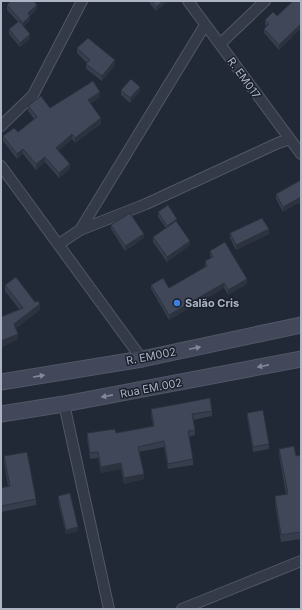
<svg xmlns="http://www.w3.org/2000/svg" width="302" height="610" viewBox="0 0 302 610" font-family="Inter,sans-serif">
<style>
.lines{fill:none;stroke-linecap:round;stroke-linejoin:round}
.street-casing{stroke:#515765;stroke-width:12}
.secondary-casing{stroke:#515765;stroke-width:17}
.street{stroke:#343a47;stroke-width:10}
.secondary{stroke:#42485a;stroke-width:15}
.wall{fill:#363d4d}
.shaded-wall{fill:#2c323e}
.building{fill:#3f4759;stroke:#2c323e}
.oneway{fill:#83899a}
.shop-dot{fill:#3f7fe0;stroke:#191f2b;stroke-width:1.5}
.labels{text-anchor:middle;stroke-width:3;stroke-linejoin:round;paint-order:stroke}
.street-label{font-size:11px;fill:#aeb4c4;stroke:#191f2b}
.poi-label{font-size:11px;font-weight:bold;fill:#aeb4c4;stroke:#191f2b;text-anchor:start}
</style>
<rect width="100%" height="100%" fill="#212836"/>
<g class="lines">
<g class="street-casing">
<path id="street" d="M188 1 301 154
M220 44 265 1
M1 126 33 95 82 1
M1 166 142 359
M80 230 146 204 278 143 290 139
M59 244 80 230 205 25
M64 404 109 609
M182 609 301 561"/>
</g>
<g class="secondary-casing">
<path id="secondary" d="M1 382 142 359 301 325
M1 414 64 404 301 359"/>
</g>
<use href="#street" class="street"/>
<use href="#secondary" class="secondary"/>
</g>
<path class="wall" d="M10 1H34L37 9 30 16V20L24 26 30 39 20 47 9 34V29L18 22 7 10V5L11 2Z
M148 1H168L156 11Z
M289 1H301L279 50 264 33V29L266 26 265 24V20L277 16 291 3Z
M77 48 115 65 102 81 86 69V64L87 63 77 53Z
M121 90 140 91 130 103 121 95Z
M100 97 90 104 101 124 75 143 72 139 58 151 70 169 59 178 45 162 36 170 23 154 17 159 3 141V136L18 132 34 119 28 111V106L50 108Z
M301 180 283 212 276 199V194Z
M158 212 177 223 190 245 167 262 153 242V237L166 228 158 217Z
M111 225 144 238 125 251 111 229Z
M230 233 269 234 236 250 230 238Z
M210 251 247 284 228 295 224 288 169 320 151 289V285L169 288 205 267V261L211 258 210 256Z
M5 285 40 310 16 328 18 339 2 347V352L1 353V317L19 309 5 291Z
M151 409 212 411V416L193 420 195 430V435L189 437 193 459V465L168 469 164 447 139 452 144 479 124 484 121 469 101 473 98 458 90 459 87 439V433H116L153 426 151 415Z
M247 413 269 444V449L253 452 247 417Z
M279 449 296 456 301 455V539L281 542 275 503V496L286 494 279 455Z
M4 456 36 499V505L1 512V488L8 486 4 463Z
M58 496 78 531 66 534 58 501Z"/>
<path class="shaded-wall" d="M163 1H168L156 11V7Z
M37 5V9L28 18V13Z
M30 16V20L23 27V23Z
M301 24V29L279 50V45Z
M30 34V39L20 47V43Z
M115 60V65L102 81V76Z
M140 87V91L130 103V98Z
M100 92V97L88 106V100Z
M101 118V124L75 143V138Z
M72 134V139L56 153V148Z
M23 149V154L17 159V154Z
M45 157V162L36 170V164Z
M70 164V169L59 178V173Z
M301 197V202L283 212V207Z
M177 219V223L167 230V226Z
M269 229V234L236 250V245Z
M144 234V238L125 251V246Z
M190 241V245L167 262V257Z
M247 279V284L228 295V290Z
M224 283V288L169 320V315Z
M40 304V310L14 330V324Z
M18 334V339L2 347V352L1 353V341Z
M121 463V469L101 473V467Z
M144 474V479L124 484V478Z
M78 527V531L66 534V530Z"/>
<path class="building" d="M11 1H34L37 5 28 13 30 16 23 23 7 5Z
M152 1H163L156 7Z
M293 1H301V24L279 45 264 29 269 24 265 20 273 12 277 16Z
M19 21 30 34 20 43 9 29Z
M88 38 115 60 102 76 86 64 90 60 77 48Z
M131 79 140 87 130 98 121 90Z
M93 81 100 92 88 100 101 118 75 138 72 134 56 148 70 164 59 173 45 157 36 164 23 149 17 154 3 136 14 128 18 132 37 117 28 106 41 96 50 108Z
M301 180V197L283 207 276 194Z
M168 205 177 219 167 226 158 212Z
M130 213 144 234 125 246 111 225Z
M262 218 269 229 236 245 230 233Z
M176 221 190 241 167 257 153 237Z
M225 242 247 279 228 290 224 283 169 315 151 285 163 278 169 288 207 266 205 261 213 257 210 251Z
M16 277 35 302 38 301 40 304 14 324 18 334 1 341V317L23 308 5 285Z
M210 398 212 411 192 414 195 430 188 431 193 459 168 464 164 441 138 447 144 474 124 478 121 463 101 467 98 452 90 453 87 433 115 429 116 433 154 426 151 409Z
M263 410 269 444 253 447 247 413Z
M294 446 296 456 301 455V532L281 535 275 496 288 494 279 449Z
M27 452 36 499 1 506V488L10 486 4 456Z
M70 493 78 527 66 530 58 496Z"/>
<defs><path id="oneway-solid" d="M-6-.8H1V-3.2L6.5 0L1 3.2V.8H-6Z"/></defs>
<g class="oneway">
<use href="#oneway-solid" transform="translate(195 348) rotate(-12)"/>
<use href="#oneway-solid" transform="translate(263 366) rotate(169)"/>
<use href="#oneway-solid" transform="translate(39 376) rotate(-9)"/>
<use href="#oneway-solid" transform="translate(107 396) rotate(169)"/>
</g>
<circle class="shop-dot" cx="177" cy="303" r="4"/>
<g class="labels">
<g class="street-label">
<text transform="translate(244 78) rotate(54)" y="4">R. EM017</text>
<text transform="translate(151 356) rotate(-11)" y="4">R. EM002</text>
<text transform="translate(151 388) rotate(-11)" y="4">Rua EM.002</text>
</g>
<g class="poi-label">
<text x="185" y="307">Salão Cris</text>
</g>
</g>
<rect width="302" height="610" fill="none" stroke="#aeb4c4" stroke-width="4"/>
</svg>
